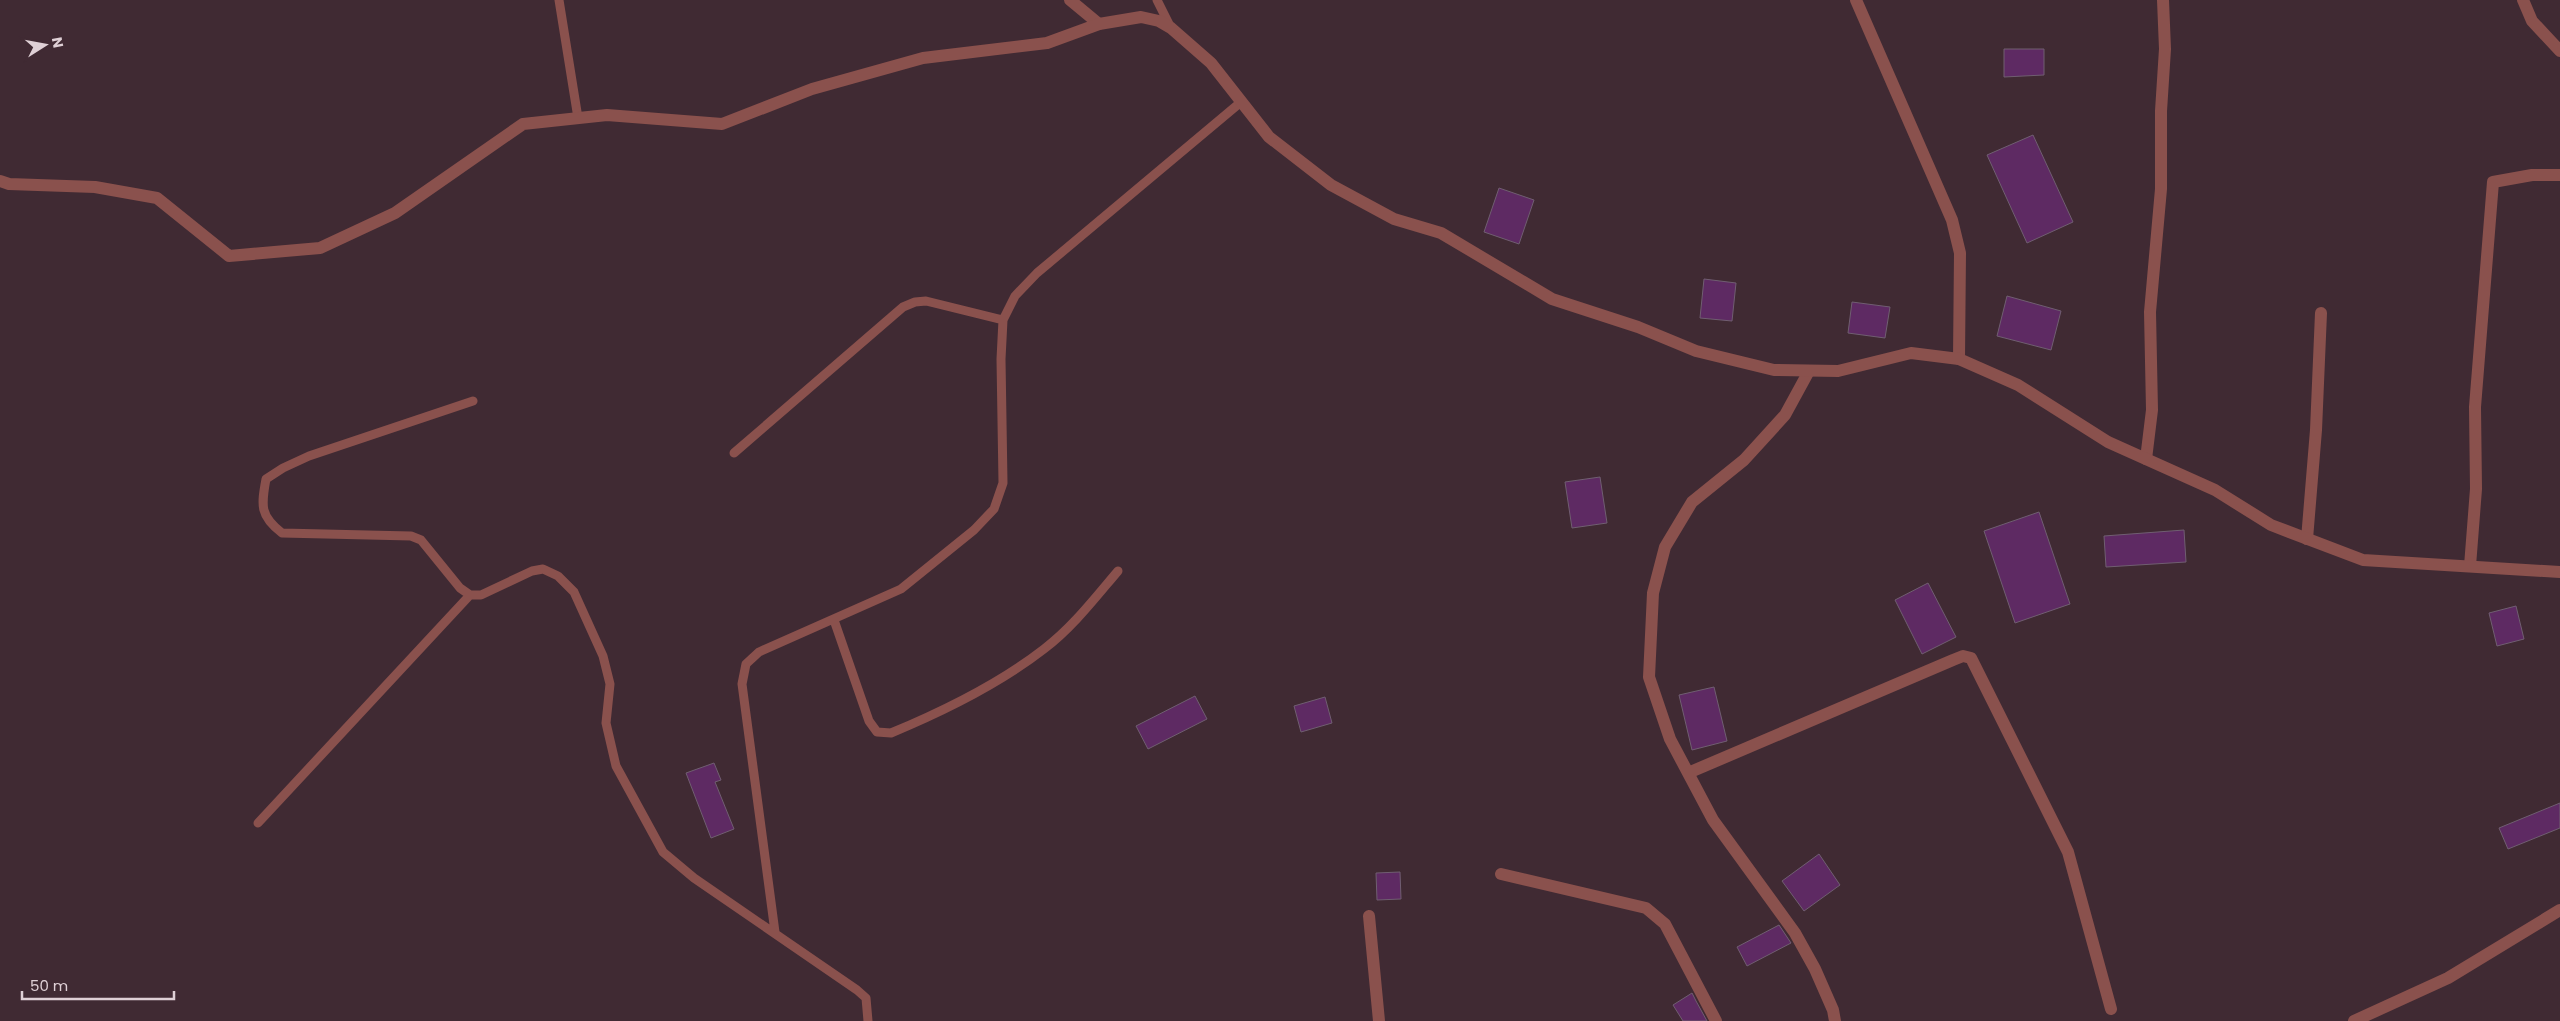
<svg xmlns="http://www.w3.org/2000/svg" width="2560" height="1021" viewBox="0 0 2560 1021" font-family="Poppins,sans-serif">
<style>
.building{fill:#5e2a63;stroke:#705e71}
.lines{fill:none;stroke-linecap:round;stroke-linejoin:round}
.service{stroke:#8a514d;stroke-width:9}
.minor{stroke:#8a514d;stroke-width:12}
.tertiary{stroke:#8a514d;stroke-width:12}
</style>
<rect width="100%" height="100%" fill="#402a33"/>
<path class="building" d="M2004 49H2044V75L2004 77Z
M2033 135 2073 222 2027 243 1987 155Z
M1499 188 1534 200 1519 244 1484 232Z
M1704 279 1736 283 1732 321 1700 318Z
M2007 296 2061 311 2051 350 1997 336Z
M1852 302 1890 307 1885 338 1848 333Z
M1600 477 1607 523 1572 528 1565 482Z
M2039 512 2070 604 2015 623 1984 531Z
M2184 530 2186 562 2106 567 2104 536Z
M1928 583 1956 637 1922 654 1895 600Z
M2516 606 2524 639 2497 646 2489 613Z
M1714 687 1727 741 1692 750 1679 695Z
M1195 696 1207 719 1148 749 1136 726Z
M1325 697 1332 723 1301 732 1294 706Z
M714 763 721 780 715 782 734 829 711 838 686 773Z
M2560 803V828L2508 849 2499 828Z
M1819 854 1840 885 1804 911 1782 881Z
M1400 872 1401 899 1377 900 1376 873Z
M1779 925 1791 943 1747 966 1737 947Z
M1692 993 1696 1001 1707 1021H1683L1673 1005Z"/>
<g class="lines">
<path class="service" d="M559 0 578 118
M1157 0 1171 28
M473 401 309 456 283 468 266 479C261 506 260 516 282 533L411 536 421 540 460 588 470 595H481L532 571 543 569 558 576 574 592 603 656 610 684 606 723 616 766 663 852 694 878 857 990 866 998 868 1021
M734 453 903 307 915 302 926 301 1003 320
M834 620 869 721 877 732 891 733C944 711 999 684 1044 649 1072 628 1095 598 1118 571
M258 823 470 595
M775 932 742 684 746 664 759 652 901 589 974 530 994 509 1003 483 1001 359 1003 320 1015 296 1037 273 1241 102"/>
<path class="minor" d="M1070 0 1099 24
M1856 0 1952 220 1960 253 1959 359
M2523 0 2532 21 2560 51
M1809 371 1785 415 1744 460 1692 502 1665 547 1653 593 1649 677 1670 739 1713 820 1795 933 1815 969 1833 1010 1835 1021
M2146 459 2152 410 2150 312 2161 189V111L2165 49 2163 0
M2307 539 2316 430 2321 313
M2470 566 2476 489 2475 407 2493 182 2532 175H2560
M1688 773 1953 660 1963 656 1971 658 2068 852 2111 1009
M1501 874 1646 908 1665 924 1716 1021
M1369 916 1379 1021
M2354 1021 2448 978 2560 910"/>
<path class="tertiary" d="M0 181 9 184 95 187 157 198 229 256 320 248 395 213 523 124 607 115 722 124 812 89 923 58 1047 43 1099 24 1141 17 1159 21 1171 28 1211 63 1269 137 1331 185 1394 219 1441 233 1552 299 1638 327 1696 351 1774 370 1838 371 1911 353 1959 359 2018 385 2108 442 2215 490 2271 525 2363 560 2560 572"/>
</g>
<g transform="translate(45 45) rotate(79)" stroke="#402a33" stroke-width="4" paint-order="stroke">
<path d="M0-4L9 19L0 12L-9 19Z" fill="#dfd0d6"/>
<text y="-8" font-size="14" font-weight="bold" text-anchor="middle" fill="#dfd0d6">N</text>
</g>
<path d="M22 991v8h152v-8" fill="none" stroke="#dfd0d6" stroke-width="2.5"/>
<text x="30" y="991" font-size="15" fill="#dfd0d6" stroke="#402a33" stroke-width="4" paint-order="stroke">50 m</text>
</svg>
